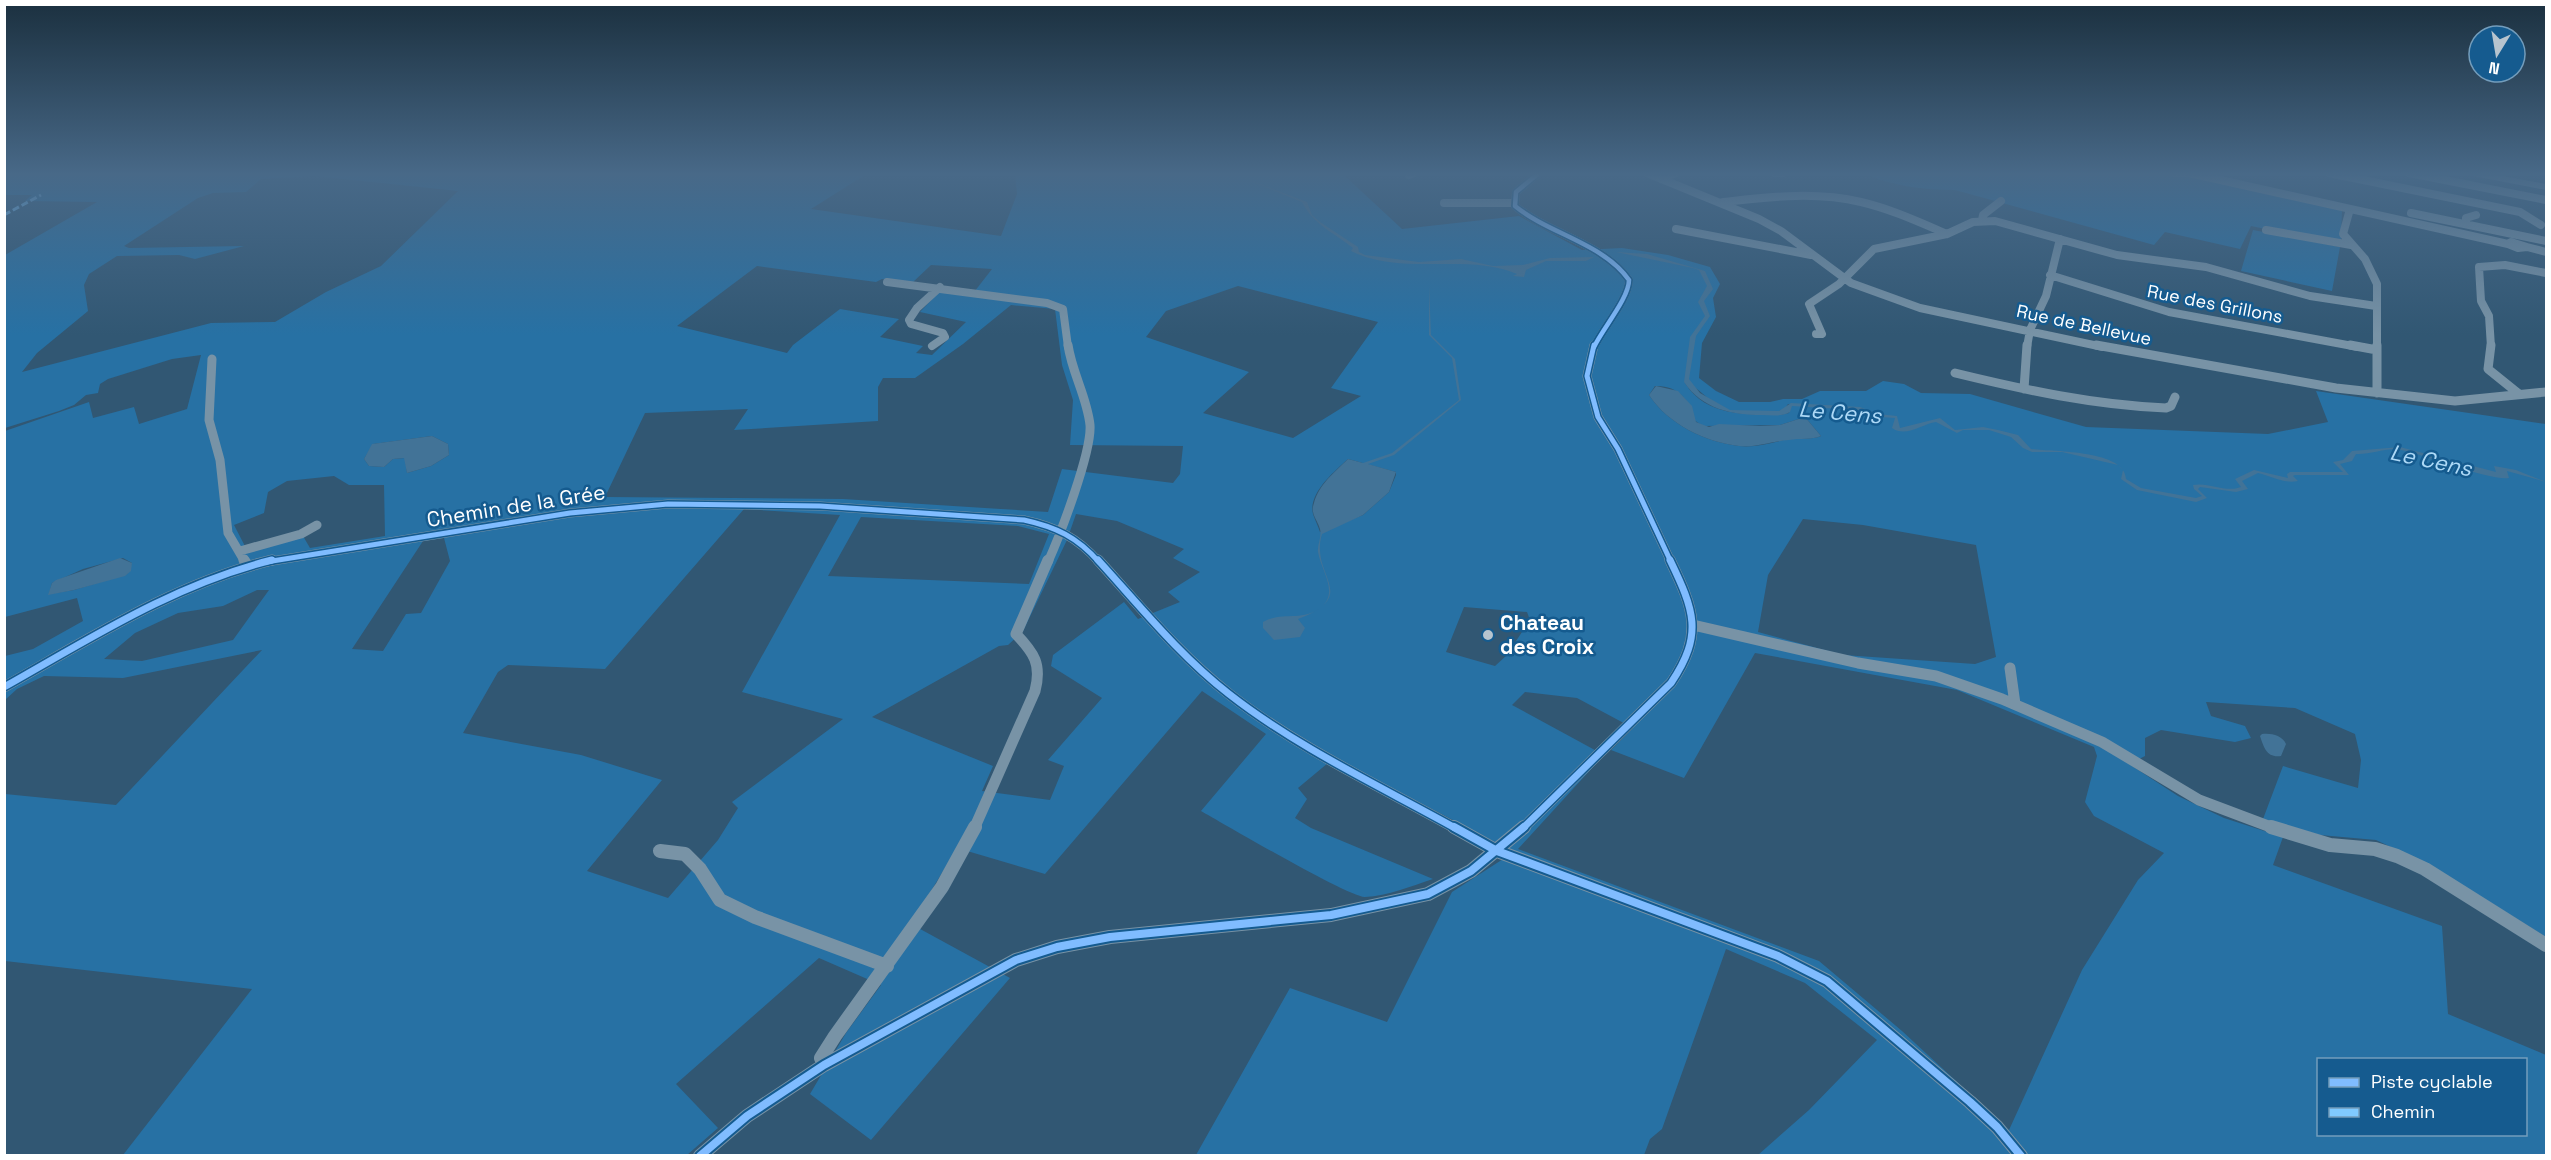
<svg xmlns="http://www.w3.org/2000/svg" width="2551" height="1160" viewBox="0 0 2551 1160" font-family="'Space Grotesk',sans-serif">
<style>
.green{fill:#2771a4;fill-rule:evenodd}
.water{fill:#427397}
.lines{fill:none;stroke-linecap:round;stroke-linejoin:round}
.minor-far3{stroke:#7893a6;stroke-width:8}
.minor-far2{stroke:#7893a6;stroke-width:9}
.minor-far1{stroke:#7893a6;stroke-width:11}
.minor{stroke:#7893a6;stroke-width:14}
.major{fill:#7892a5;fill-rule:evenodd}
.quiet{stroke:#80caff;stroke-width:3;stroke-dasharray:7 3;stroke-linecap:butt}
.cycleway-far3-casing{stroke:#155b8f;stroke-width:8}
.cycleway-far2-casing{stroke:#155b8f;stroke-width:8}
.cycleway-far1-casing{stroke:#155b8f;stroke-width:10}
.cycleway-casing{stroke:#155b8f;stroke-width:12}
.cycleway-far3{stroke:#80bcff;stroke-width:4.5}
.cycleway-far2{stroke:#80bcff;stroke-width:5}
.cycleway-far1{stroke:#80bcff;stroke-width:7}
.cycleway{stroke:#80bcff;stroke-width:8}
.poi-dot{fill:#b7c4ce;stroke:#155b8f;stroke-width:2}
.labels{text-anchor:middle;stroke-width:5;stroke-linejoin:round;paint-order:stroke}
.far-street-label{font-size:18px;fill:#fff;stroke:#155b8f}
.street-label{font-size:21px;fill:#fff;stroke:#155b8f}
.poi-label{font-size:21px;font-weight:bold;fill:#fff;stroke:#155b8f;text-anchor:start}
.water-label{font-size:22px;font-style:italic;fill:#add9f7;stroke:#155b8f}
</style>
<rect width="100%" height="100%" fill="#315773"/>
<path class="green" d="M5 173H868L811 209 1001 236 1017 194 1015 173H1355L1345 176 1402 229 1519 216 1582 250 1622 248 1668 255 1710 267 1720 284 1713 298 1716 317 1702 343 1699 378 1716 391 1739 402H1770L1783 399H1802L1820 391H1866L1883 381 1904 384 1921 393 1970 394 2086 427 2268 434 2328 422 2316 391 2546 424V937L2431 866 2376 840 2320 835 2263 819 2283 766 2358 788 2361 760 2355 734 2295 708 2206 702 2211 716 2245 726 2251 738 2235 742 2161 730 2145 738V756L2129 764 2178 796 2224 818 2283 837 2273 865 2442 926 2448 1014 2546 1055V1155H1758L1809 1110 1877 1040 1805 983 1726 949 1662 1129 1650 1139 1644 1155H1196L1290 988 1387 1022 1452 892 1514 852 1334 758 1298 788 1307 799 1295 818 1311 828 1433 879C1411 886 1388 896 1365 897 1350 898 1224 824 1201 811L1266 734 1202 691 1045 874 957 848 911 924 1010 978 871 1140 810 1094 846 1033 881 985 819 958 676 1084 718 1128 687 1155H123L252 989 5 961V794L116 805 262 650 123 678 44 676 17 689 5 700V656L33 649 83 621 77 598 5 617V431L89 402 93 418 134 407 139 424 187 409 201 355 172 359 108 379 100 384 98 393 86 395 74 405 59 411 5 428V255L97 202 25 201 32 195H5ZM315 176 458 191 381 266 326 292 275 322 211 323 22 372 37 353 88 311 84 285 89 274 117 256 179 255 195 259 244 246 129 248 124 246 198 198 213 193 246 192 261 179ZM931 265 992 269 971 296 939 292 920 312 966 322 932 355 916 353 923 346 880 337 899 319 840 309 793 345 787 353 677 326 757 266 876 282 882 279 912 283ZM1238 286 1378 322 1331 388 1361 396 1293 438 1203 413 1249 372 1146 337 1166 311ZM1011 305 1055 309 1062 365 1073 400 1070 445 1183 446 1180 474 1173 483 1062 469 1048 512 843 499 605 497 645 413 748 409 734 430 878 421V387L883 378H915L963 344ZM1685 383C1697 385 1708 401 1720 407 1736 415 1761 411 1779 411L1784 410 1788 404 1800 406H1791L1789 413 1780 415C1746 414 1706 417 1685 383ZM1655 386C1677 385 1691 400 1694 420L1703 426 1780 425 1805 417 1821 436C1812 440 1800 438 1789 439 1773 442 1756 448 1739 446 1705 442 1668 424 1649 395ZM432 436 448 444 449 455 431 466 407 473 405 458 393 459 384 467 369 466 364 459 373 444ZM1348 459 1396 472V475L1389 492 1363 515 1320 532C1318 526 1315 520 1313 514 1308 493 1334 472 1348 459ZM334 476 349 485H384L385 536 310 548 303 536 248 552 234 525 264 513 268 492 287 481ZM744 509 840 515 742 692 843 719 732 802 738 808 718 840 668 898 587 871 662 780 581 755 463 733 498 672 508 665 605 669ZM1076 514 1117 521 1184 549 1173 558 1200 572 1168 592 1180 602 1138 619 1124 602 1053 655 1051 666 1102 698 1048 760 1064 766 1050 800 982 791 993 766 872 717 999 646 1008 645 1023 631 1067 540ZM861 517 1018 526 1049 534 1029 584 828 576ZM1803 519 1863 525 1976 545 1996 657 1975 664 1843 655 1758 632 1768 575ZM444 538 450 561 421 613 406 614 383 651 352 649 423 541ZM123 558 132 563 127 574 74 590 49 594 52 583 83 569ZM257 590H269L233 640 142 661 104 659 135 633 178 613 223 606ZM1464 607 1527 612 1530 620 1506 656 1495 666 1446 652ZM1755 653 1957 690 2094 747 2097 756 2085 802 2094 816 2164 853 2138 880 2082 970 2009 1130 1902 1031 1819 961 1518 849 1604 755 1512 705 1525 692 1577 698 1633 728 1611 750 1684 778ZM2318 1060H2526V1134H2318Z
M1863 173H2170L2197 176 2342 209 2341 241 2332 243 2251 226 2240 249 2165 232 2154 245 1955 190C1923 190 1892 186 1863 173Z
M2253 230 2340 247 2332 291 2241 271Z"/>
<path class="water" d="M1231 173 1307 202 1312 215 1320 222 1358 247 1359 252 1365 255 1419 262 1461 259 1493 266 1523 265 1550 258 1594 257 1586 261H1546L1526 270 1524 277 1513 276 1517 274C1466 252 1403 277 1351 251L1353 248C1334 233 1313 224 1302 202Z
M1616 252 1647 254 1705 271 1713 289 1704 301 1710 316 1696 336 1689 379 1700 393 1730 410 1779 411 1791 403 1860 407 1878 414 1897 416 1900 428 1940 418 1955 430 1983 427 1998 430 2018 435 2031 449C2054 452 2125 450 2126 479L2141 488 2196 498 2202 496 2194 489 2193 485C2210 482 2225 493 2241 487L2235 479 2254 470 2288 478 2287 474 2290 472H2343L2333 462 2343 460 2352 451 2400 447 2496 472 2494 466 2516 470 2546 482 2507 471 2509 478C2490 481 2426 455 2401 450 2386 447 2371 455 2356 454L2352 461 2340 464 2349 475H2295L2293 476 2298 481C2283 484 2272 476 2258 473L2242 481 2248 489 2236 492 2200 487 2198 489 2207 498 2196 502 2137 490 2121 479 2123 470 2118 465 2062 452H2032L2023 448 2011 437 1989 430H1963L1957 433 1936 422C1922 424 1906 438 1892 428L1895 418 1880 417 1858 410 1792 406 1790 412C1781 417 1772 415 1762 415 1732 415 1702 409 1684 382L1690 337 1705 316 1698 302 1707 286 1699 270 1693 268Z
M1429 285 1431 335 1455 359 1461 400 1394 455 1368 464 1396 472 1389 492 1363 515 1322 534C1309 576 1362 595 1298 619L1305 628 1300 637 1274 640 1263 628V622C1282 611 1302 622 1320 608 1340 593 1321 571 1318 552 1317 545 1322 537 1320 529 1317 519 1310 514 1314 503 1319 484 1335 472 1348 459L1363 463 1392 453 1459 400 1452 358 1429 335Z
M1656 386 1678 391 1692 406 1696 422 1709 427 1719 424 1760 426 1780 425 1805 417 1821 436C1812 440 1800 438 1789 440 1773 441 1756 448 1739 446 1705 442 1668 424 1649 395Z
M432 436 448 444 449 455 431 466 407 473 404 458 393 459 384 467 369 466 364 459 372 444Z
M120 558 132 563 131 571 125 576 74 590 48 595 52 583 56 580Z
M2262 734C2271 733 2282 735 2286 744L2281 756C2267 758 2264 748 2260 736Z"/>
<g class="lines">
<path class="minor-far3" d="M1539 173 1516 192 1515 206C1549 234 1603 243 1629 280 1629 298 1603 328 1594 347
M1647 173 1759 219 1781 231 1851 283 1920 308 2103 347
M1775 173H1783
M2175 173H2189
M2189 173 2508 244
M2329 173 2520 212 2541 225
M2409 173 2546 200
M1409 175 1414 173
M1661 179 1676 173
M1723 202C1769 197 1815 191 1861 202 1891 209 1919 222 1947 234L1874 249 1839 284 1809 304 1822 334H1816
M1444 203H1514
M2350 209 2343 234 2365 259 2377 284V347
M2411 213 2546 241
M1982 220 1983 215 2001 201
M2466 224V218L2476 215
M1676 229 1811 255
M2266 230 2351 245
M1947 234 1973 222 1995 221 2117 255 2206 267 2310 296 2376 306
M2511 242 2527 247 2518 248 2508 244Z
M2527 247 2546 252
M2050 275 2169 312 2358 347
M887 282 1047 303 1063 309 1068 347
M932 346 945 337 943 333 911 324 909 320 917 308 940 287
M2027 347 2030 330 2046 296 2060 239
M2491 347 2489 316 2481 301 2479 267 2505 265 2546 273"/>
<path class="minor-far2" d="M1594 345 1587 376 1598 417 1618 449 1671 562
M2096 345 2336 388 2455 401 2546 392
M2350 345 2377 350
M2377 345V393
M2491 345 2488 369 2519 394
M212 359 209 420 220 460 228 533 245 562
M1955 373C2025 390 2094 405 2166 408L2171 406 2175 397
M2024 389 2027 345
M240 551 301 534 317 525
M266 562 570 513 668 504 820 506 1024 520C1056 527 1077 537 1099 562
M1048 562C1060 535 1092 452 1090 425 1087 397 1072 373 1068 345"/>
<path class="minor-far1" d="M244 560 248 566
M1098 560C1140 606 1179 655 1229 694 1298 748 1380 786 1457 829
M1693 625 1858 663 1936 676 2002 699 2102 742 2199 800 2276 829
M2010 668 2015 704
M4 687C91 638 175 584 272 560
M974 829 1035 691C1042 664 1034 653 1016 634L1048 560
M1522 829 1671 683C1704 634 1694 610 1670 560"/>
<path class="minor" d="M1454 827 1497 851 1778 956 1827 981 1970 1102 1997 1127 2021 1156
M2271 827 2330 845 2375 849 2397 856 2425 869 2546 945
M660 851 685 854 700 869 720 900 755 917 887 966
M824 1065 821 1058 835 1036 942 887 975 827
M700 1156 747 1116 824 1065 1016 960 1057 947 1110 937 1331 915 1428 894 1471 871 1524 827"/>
<path class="major" d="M2469 173H2486L2546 184V190L2473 176Z"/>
<path class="quiet" d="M4 215 41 195"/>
<g class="cycleway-far3-casing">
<path id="cycleway-far3" d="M1539 173 1516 192 1515 206C1549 234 1603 243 1629 280 1629 298 1603 328 1594 347"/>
</g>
<g class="cycleway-far2-casing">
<path id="cycleway-far2" d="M1594 345 1587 376 1598 417 1618 449 1671 562
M266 562 570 513 668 504 820 506 1024 520C1056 527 1077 537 1099 562"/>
</g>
<g class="cycleway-far1-casing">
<path id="cycleway-far1" d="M1098 560C1140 606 1179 655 1229 694 1298 748 1380 786 1457 829
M4 687C91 638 175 584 272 560
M1522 829 1671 683C1704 634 1694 610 1670 560"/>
</g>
<g class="cycleway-casing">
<path id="cycleway" d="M1454 827 1497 851 1778 956 1827 981 1970 1102 1997 1127 2021 1156
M700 1156 747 1116 824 1065 1016 960 1057 947 1110 937 1331 915 1428 894 1471 871 1524 827"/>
</g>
<use href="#cycleway-far3" class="cycleway-far3"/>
<use href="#cycleway-far2" class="cycleway-far2"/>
<use href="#cycleway-far1" class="cycleway-far1"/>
<use href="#cycleway" class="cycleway"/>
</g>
<linearGradient id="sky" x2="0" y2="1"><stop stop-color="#1b303f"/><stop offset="0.52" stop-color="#486988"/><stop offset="1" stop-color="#486988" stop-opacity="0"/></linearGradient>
<rect width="2551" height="335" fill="url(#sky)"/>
<circle class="poi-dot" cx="1488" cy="635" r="6"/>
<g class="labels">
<g class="far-street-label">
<text transform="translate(2215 304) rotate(11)" y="6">Rue des Grillons</text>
<text transform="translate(2084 325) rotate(12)" y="6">Rue de Bellevue</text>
</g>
<g class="street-label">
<text transform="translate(516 506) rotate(-9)" y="7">Chemin de la Grée</text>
</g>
<g class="poi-label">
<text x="1500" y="630">Chateau<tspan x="1500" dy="24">des Croix</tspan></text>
</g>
<g class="water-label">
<text transform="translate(1840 412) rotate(5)" y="8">Le Cens</text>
<text transform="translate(2431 460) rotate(12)" y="8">Le Cens</text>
</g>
</g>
<rect width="2551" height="1160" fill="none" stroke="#ffffff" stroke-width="12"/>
<rect x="2317" y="1058" width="210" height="78" fill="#155b8f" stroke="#739dbc" stroke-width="1.5"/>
<rect x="2329" y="1078" width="30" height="9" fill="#80bcff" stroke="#739dbc" stroke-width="1.5"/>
<text x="2371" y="1088" font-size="18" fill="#ffffff">Piste cyclable</text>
<rect x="2329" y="1108" width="30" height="9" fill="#80caff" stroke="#739dbc" stroke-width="1.5"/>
<text x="2371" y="1118" font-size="18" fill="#ffffff">Chemin</text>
<g transform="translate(2497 54) rotate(191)"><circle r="28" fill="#155b8f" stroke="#739dbc" stroke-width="1.5"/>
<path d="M0-4.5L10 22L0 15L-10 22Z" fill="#b7c4ce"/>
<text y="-9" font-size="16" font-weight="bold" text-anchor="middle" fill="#ffffff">N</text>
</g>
</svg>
